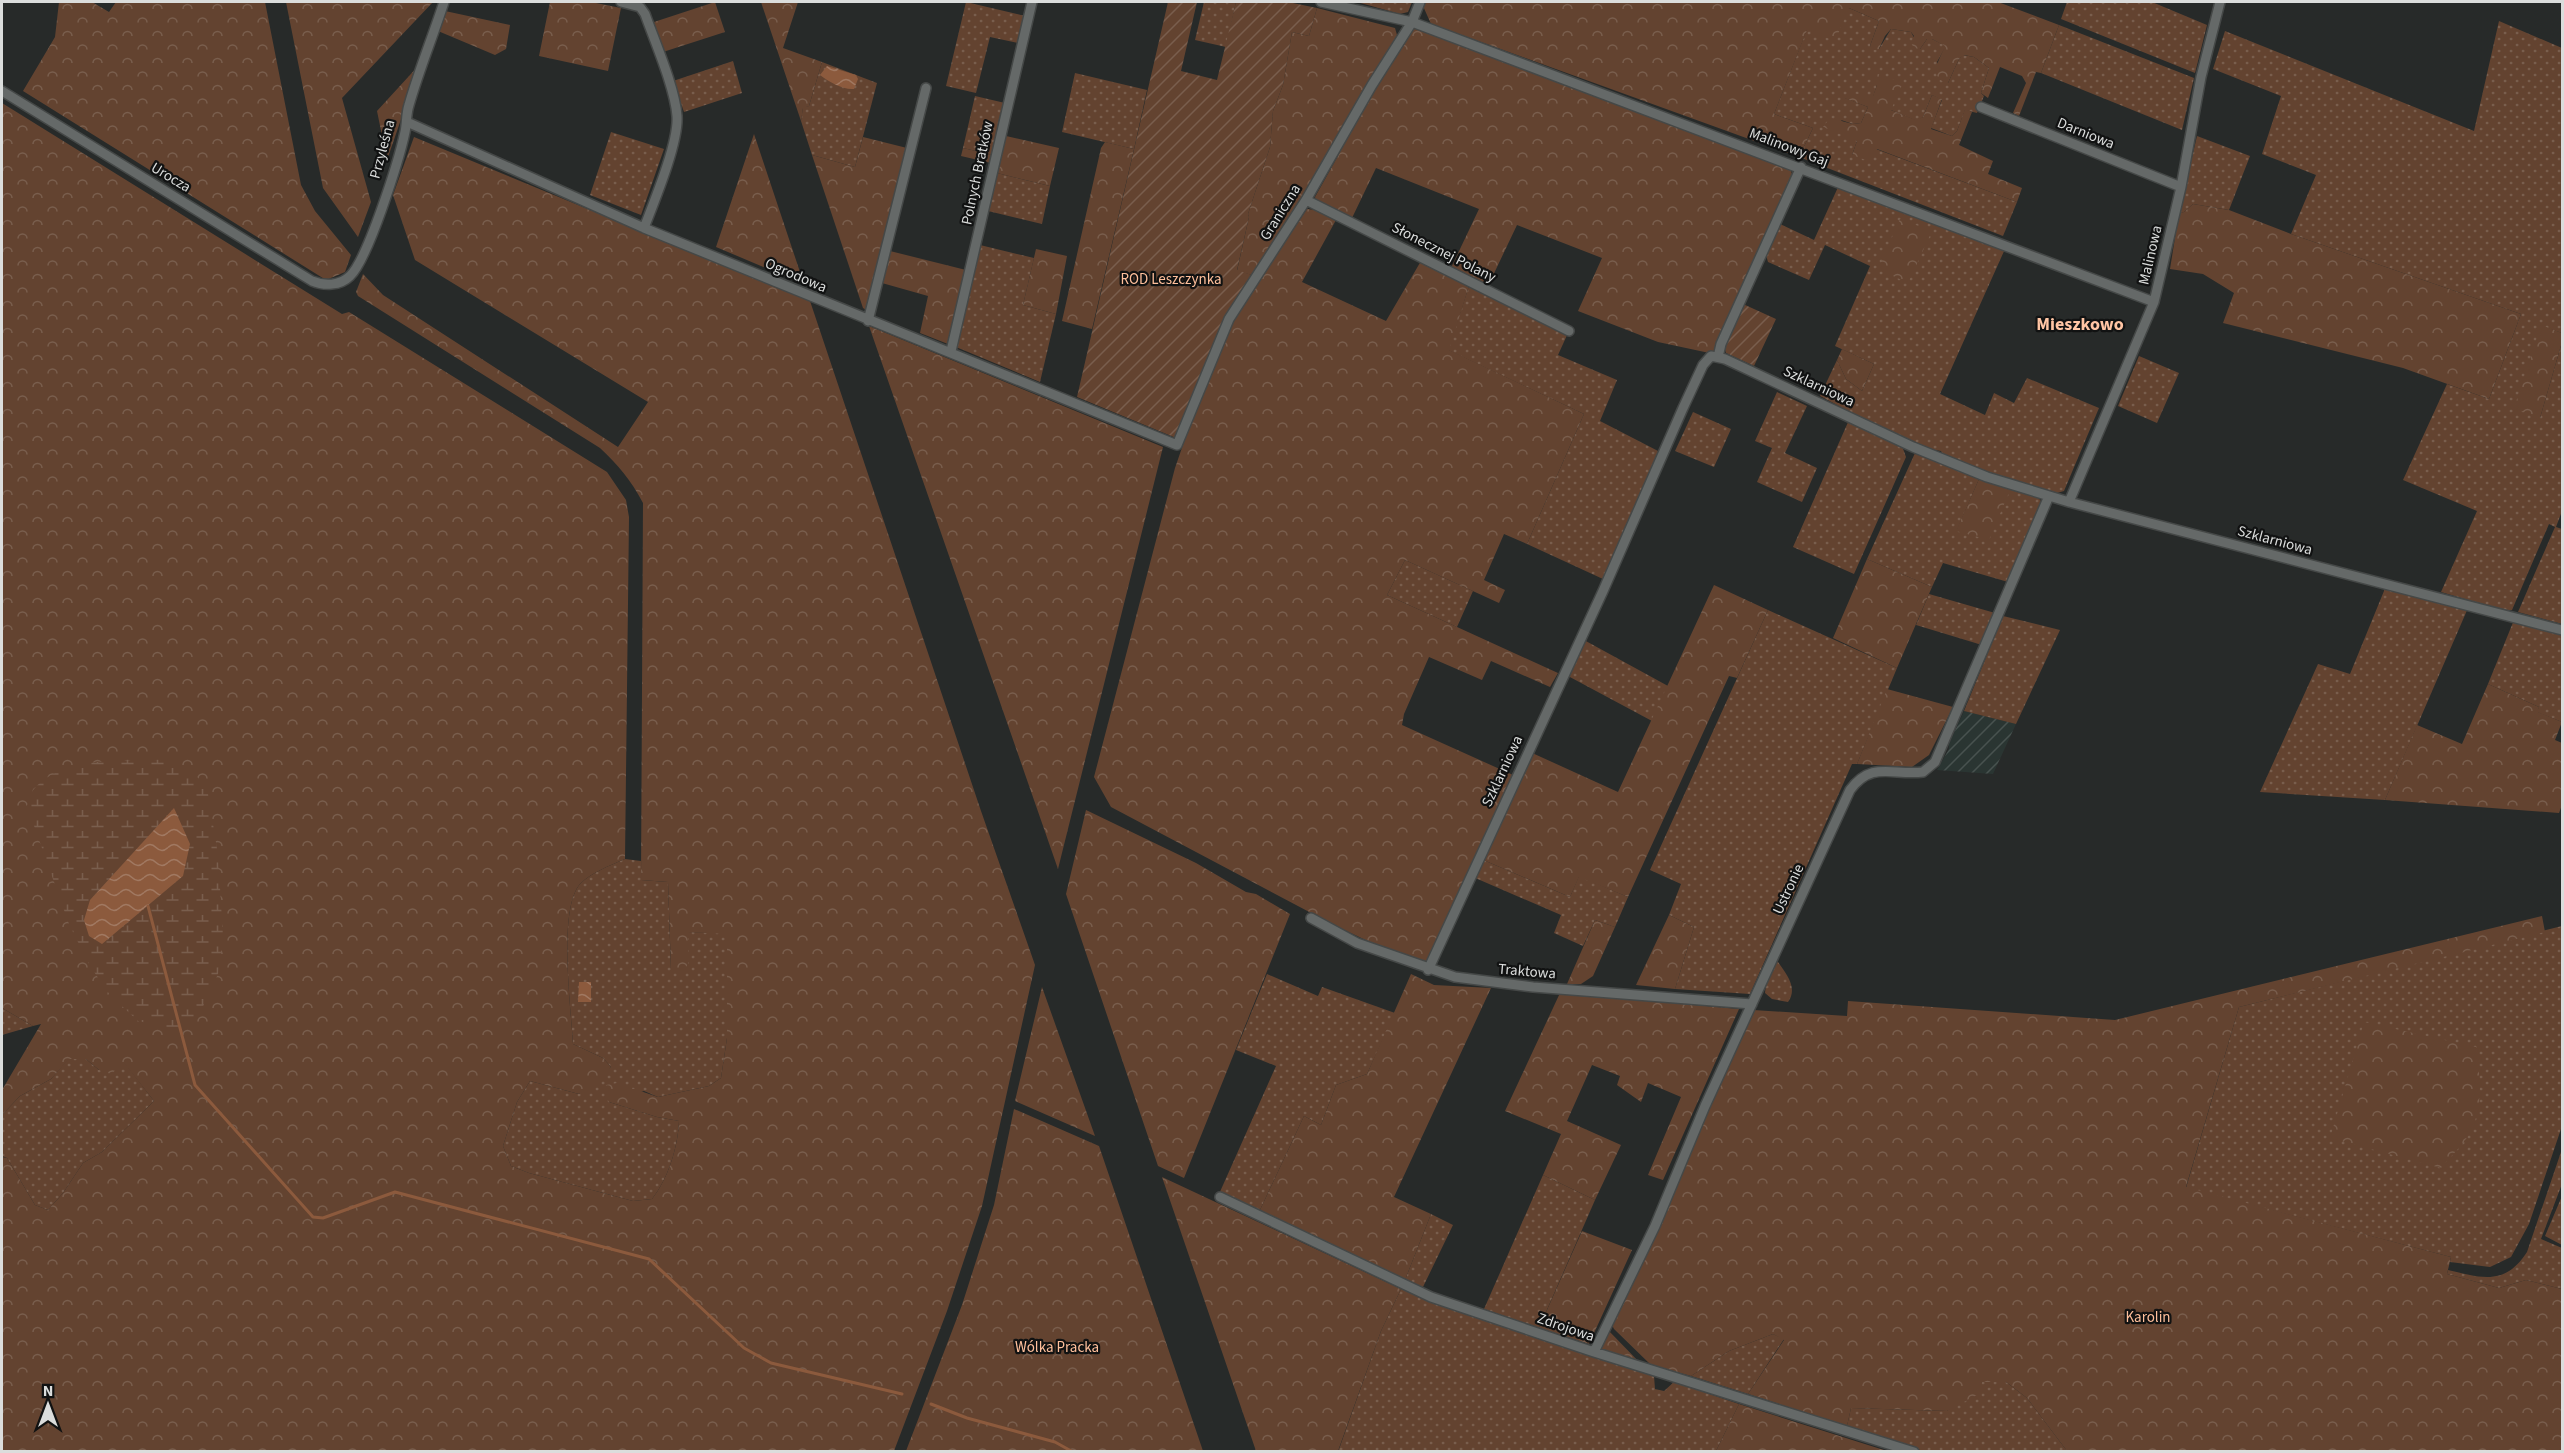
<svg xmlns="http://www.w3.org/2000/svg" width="2564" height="1453" viewBox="0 0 2564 1453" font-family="'Source Sans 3',sans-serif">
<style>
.industrial{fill:url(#industrial-furrows)}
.grass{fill:url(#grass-dots)}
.forest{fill:url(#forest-crowns)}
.wetland{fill:url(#wetland-marsh);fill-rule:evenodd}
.garden{fill:url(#garden-furrows)}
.water{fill:url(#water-waves)}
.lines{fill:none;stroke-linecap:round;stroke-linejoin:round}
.stream{stroke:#8c5a3d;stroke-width:3}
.minor-casing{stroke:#454847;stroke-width:12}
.minor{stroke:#656968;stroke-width:9}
.labels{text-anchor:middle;stroke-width:4.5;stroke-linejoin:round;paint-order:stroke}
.street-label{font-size:15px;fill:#dbdddc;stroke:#111212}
.park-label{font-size:15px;fill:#ffc09c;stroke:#111212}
.quarter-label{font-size:18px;font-weight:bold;fill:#ffc5a4;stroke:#111212}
</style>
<defs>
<pattern id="industrial-furrows" width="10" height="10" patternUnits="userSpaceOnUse" patternTransform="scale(1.5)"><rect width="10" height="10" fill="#2a3532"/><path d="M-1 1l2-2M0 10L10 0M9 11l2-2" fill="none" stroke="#48524f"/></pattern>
<pattern id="grass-dots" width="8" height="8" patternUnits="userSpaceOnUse" patternTransform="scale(1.5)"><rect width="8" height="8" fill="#634330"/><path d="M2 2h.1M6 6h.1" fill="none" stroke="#795e4d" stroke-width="1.8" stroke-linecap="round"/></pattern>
<pattern id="forest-crowns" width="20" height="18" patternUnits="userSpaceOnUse" patternTransform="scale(1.5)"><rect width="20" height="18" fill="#634330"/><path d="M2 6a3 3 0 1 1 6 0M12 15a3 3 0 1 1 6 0" fill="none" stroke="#795e4d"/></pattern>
<pattern id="wetland-marsh" width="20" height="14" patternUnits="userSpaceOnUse" patternTransform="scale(1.5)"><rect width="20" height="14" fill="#634330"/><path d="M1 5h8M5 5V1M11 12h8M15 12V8" fill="none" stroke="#795e4d"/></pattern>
<pattern id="garden-furrows" width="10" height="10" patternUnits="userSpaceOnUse" patternTransform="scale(1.5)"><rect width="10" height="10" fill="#634330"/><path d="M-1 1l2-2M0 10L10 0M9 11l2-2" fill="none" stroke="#795e4d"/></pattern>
<pattern id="water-waves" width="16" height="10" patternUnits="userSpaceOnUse" patternTransform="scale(1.5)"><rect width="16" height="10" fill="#8c5a3d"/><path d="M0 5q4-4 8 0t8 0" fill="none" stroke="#a17962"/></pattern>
</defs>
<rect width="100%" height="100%" fill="#272a29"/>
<path class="industrial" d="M1964 711 2016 724 1993 774 1937 770 1949 749V744Z"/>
<path class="grass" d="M966 2 1025 16 1018 43 990 37 976 93 946 86Z
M1204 2H1236L1226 47 1195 40Z
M1357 2H1412L1408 12 1400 14Z
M2067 2H2152L2207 25 2195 73 2061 19Z
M1849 8 1879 21 1870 46 1879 49 1891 29 1911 32 1920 49 1927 39H1932L1946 46 1937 62 1948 83 1959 59 1963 55 1974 57 1989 68 1981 93 1984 96 1977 113 1965 110 1957 131 1952 136 1931 128 1942 100 1932 95 1923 117 1917 121 1891 110 1877 85 1873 97 1845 98 1868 107 1861 123 1853 124 1841 120 1857 141 1852 155 1876 149 2017 202 2003 236 1799 157 1813 128 1774 114 1807 29Z
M2499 21 2562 48V333L2541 326 2540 418 2562 342V511L2556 527 2562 529V624L2518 612 2555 527 2549 524 2512 610 2505 611 2441 592 2477 511 2403 480 2447 384 2489 399 2521 314 2291 234 2316 175 2262 154 2281 96 2213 69 2225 31 2474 131Z
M2059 25 2194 78 2182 130 2041 73Z
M733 61 742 93 684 112 673 81Z
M822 62 877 83 855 167 812 155 801 121 803 107 809 106Z
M1075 73 1147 90 1134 149 1062 132Z
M975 96 1005 103 993 155 963 148Z
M611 132 664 149 641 215 590 195Z
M2197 136 2250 156 2229 210 2193 204 2184 212 2179 213Z
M997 173 1050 186 1042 224 988 211Z
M1839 185 2005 249 1940 394 1985 415 1994 393 2014 403 2027 378 2099 408 2064 491 2057 493 1983 472 1944 456 1941 451C1911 448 1851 412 1820 396L1837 360 1846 379 1862 391 1874 364 1835 346 1870 266 1825 245 1809 280 1768 262 1766 255 1780 224 1814 240Z
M980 245 1034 258 1023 305 1056 314 1040 382 956 347Z
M1469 286 1568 333 1558 355 1617 380 1600 421 1660 452 1603 579 1527 544 1584 414 1448 350Z
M2139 356 2179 373 2157 423 2118 406Z
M1777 392 1807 406 1785 453 1817 468 1802 502 1757 482 1772 448 1755 441Z
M1693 412 1731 429 1714 467 1675 451Z
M1849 420 1902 446 1906 457 1854 574 1793 547Z
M1915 453 1979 479 1957 530 2011 488 2035 494 2041 501 2008 582 1943 563 1932 587 1867 559Z
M1405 560 1473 591 1457 627 1387 595Z
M2384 587 2468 608 2385 800 2260 792 2318 664 2350 674 2384 591Z
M1929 594 1995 613 1982 645 1916 625Z
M1768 610 1897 668 1857 764H1852L1750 994 1675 989 1694 927 1669 915 1681 884 1650 870Z
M2003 616 2060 630 2016 724 1964 711Z
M2514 620 2562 634V722L2537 712 2539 707 2488 684Z
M1584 640 1668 686 1652 721 1568 676Z
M625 859 641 861V880L668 882 671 970 688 964V932L727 933V1038L721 1078 709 1086 658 1097 644 1091 609 1102 657 1117 679 1121C678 1147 668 1179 652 1199L633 1201 529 1173 511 1166 503 1146 517 1102 530 1081 579 1094 611 1067 603 1058 573 1044C571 1009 558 909 580 884 592 872 609 866 625 859Z
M1481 859 1570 897 1579 876 1628 897 1615 927 1595 920 1583 946 1554 933 1561 915 1473 877Z
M2562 926V1126L2529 1224 2511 1257 2490 1267 2450 1262 2451 1257 2186 1188 2239 1007Z
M1778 962C1787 975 1798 988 1788 1002L1772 999 1765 993 1766 984 1775 963Z
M1267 974 1318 996 1322 987 1395 1013 1367 1074 1336 1085 1321 1125 1304 1116 1260 1210 1219 1194 1276 1066 1236 1050Z
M2 1008 33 1026 2 1035Z
M69 1058 86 1059 99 1070 124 1062 154 1101 102 1152 83 1163 63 1193 48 1210 35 1205 7 1158 2 1156V1115L20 1096 51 1079Z
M2562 1149V1184L2541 1239 2562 1248V1289L2526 1280 2499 1288 2447 1274 2448 1270C2482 1278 2505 1286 2527 1252Z
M1543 1175 1595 1200 1539 1328 1484 1309Z
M2562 1196V1245L2545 1236Z
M1431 1214 1453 1225 1422 1289 1405 1280Z
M1401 1289 1654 1376 1655 1389 1664 1391 1674 1382 1739 1404 1716 1451 1338 1452 1381 1331Z
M1773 1334 1784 1339 1748 1394 1691 1376 1729 1351Z
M1982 1382H2006L2027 1398 2067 1451H1923L1847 1426 1851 1408 1947 1411Z"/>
<path class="forest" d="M59 2H92L109 12 116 2H265L301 185 315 211 351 255 345 272 326 280 23 91 55 37Z
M286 2H433L342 98 371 202 358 237 323 188Z
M550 2H591L621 8 608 71 539 56Z
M715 2 725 32 663 52 654 22Z
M761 2H798L783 48 822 62 809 106 803 108 801 121Z
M1425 2H1998L2059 25 2041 73 2036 72 2019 116 2013 113 2026 83 2022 76 2000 67 1988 98 1981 93 1989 68 1974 57 1964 55 1959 59 1948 83C1926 78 1940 59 1945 46L1932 39H1927L1920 49 1914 48 1911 43 1914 36 1911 32 1891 29 1885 36 1879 49 1874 50 1870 46 1879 21 1849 8 1835 41 1807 30 1774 114 1813 128 1799 157 1431 24 1423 6Z
M1317 8 1395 28 1397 35 1321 169 1252 275 1237 271 1249 217 1248 214 1270 147 1273 111 1283 85 1292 32 1309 36Z
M445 11 510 25 506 49 495 55 438 31Z
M1413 28 1790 167 1793 178 1714 354 1658 342 1578 311 1602 258 1517 225 1488 286 1451 268 1479 209 1376 168 1352 218 1316 201 1315 197 1339 154 1343 139Z
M420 64 387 160 377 111Z
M1870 71 1903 83 1891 110 1916 120 1923 117 1932 95 1942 99 1931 129 1952 136 1957 131 1965 109 1972 112 1959 145 1993 161 1988 174 2022 188 2017 202 1877 149 1871 162 1852 155 1857 141 1823 127 1830 118 1853 124 1861 123 1868 107 1844 98 1850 93 1873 96 1877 85 1872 80Z
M2 103 342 314 349 312 607 472 626 500 629 517 625 859C609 866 592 872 580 884 558 909 571 1009 573 1044L603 1058 611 1067 596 1086 579 1094 530 1081 517 1102 503 1146 511 1166 529 1173 633 1201 652 1199C668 1179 678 1147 679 1121L657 1117 609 1102 605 1095 606 1085 617 1083 658 1097 709 1086 721 1078 727 1038V934L688 932V964L681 974 671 970 668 882 641 880 643 503C631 480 618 465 600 448L358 296 356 292 363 274 383 295 618 447 648 402 415 260 393 195 414 137 810 301 981 811 1035 965 982 1206 947 1311 894 1451H2V1157L7 1158 35 1205 48 1210 63 1193 83 1163 102 1152 154 1101 124 1063 111 1074 99 1070 86 1059H69L51 1079 20 1096 2 1115V1090L41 1024 33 1026 2 1008Z
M754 134 804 284 716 247Z
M1006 136 1059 148 1050 186 997 173Z
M863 137 907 148 868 311 863 308 812 155 855 167Z
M1105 142 1134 149 1092 329 1062 321 1101 148Z
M963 148 993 155 991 163 961 156Z
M2193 204 2229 210 2291 234 2521 314 2489 399 2403 368 2223 323 2234 293 2203 274 2170 269 2179 213 2184 212Z
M1307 209 1316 210 1336 220 1302 282 1386 321 1421 261 1469 286 1449 350 1584 414 1527 544 1504 534 1484 580 1505 590 1499 603 1405 560 1387 595 1558 673 1550 687 1491 661 1482 680 1429 657 1404 714 1402 725 1513 775 1430 960 1425 964 1378 946 1332 924 1111 807 1094 777 1175 468 1206 378 1230 324Z
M1900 219 1932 231 1908 283 1878 269Z
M1036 249 1067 256 1056 314 1023 305Z
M890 251 966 270 948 344 920 333 928 296 882 283Z
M2541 325 2562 333V342L2540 418 2514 408Z
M869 326 1163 447 1058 869Z
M1842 349 1874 364 1862 391 1846 379 1837 360Z
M1979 479 2011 488 1989 540 1956 531Z
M1867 559 1932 587 1897 668 1833 638Z
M1714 585 1768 610 1737 678 1729 676 1628 897 1579 877 1570 897 1481 859 1530 752 1618 792Z
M2488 684 2539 707 2538 712 2562 722 2555 740 2562 743V805L2559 813 2385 800 2417 725 2462 744Z
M1887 689 1953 707 1929 755 1912 767 1857 764Z
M1086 810 1196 863 1246 892 1256 894 1290 914 1184 1178 1158 1166 1066 894Z
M1669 915 1694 927 1675 989 1636 985Z
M2542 916 2545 932 2239 1007 2186 1187 2451 1257 2447 1274 2499 1288 2526 1280 2562 1289V1451H2067L2027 1398 2006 1382H1982L1979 1394 1947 1411 1851 1408 1847 1426 1748 1394 1784 1340 1773 1334 1729 1351 1691 1376 1651 1365 1614 1329 1612 1325 1753 1010 1847 1016 1848 1001 2115 1020Z
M1595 920 1615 927 1593 976 1581 984H1567Z
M1411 974 1434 985 1491 988 1394 1197 1431 1214 1405 1280 1260 1210 1304 1116 1321 1125 1336 1085 1367 1074Z
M1042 987 1095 1136 1015 1101Z
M1560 993 1739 1009 1663 1180 1648 1175 1681 1097 1648 1083 1641 1102 1617 1085 1620 1076 1592 1065 1567 1121 1621 1145 1595 1200 1543 1175 1561 1134 1505 1111Z
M2364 1022 2476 1047C2480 1078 2485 1111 2466 1139 2459 1149 2449 1158 2441 1168L2330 1138Z
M1014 1109 1099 1146 1203 1451H906L962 1305 994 1205Z
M1162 1177 1401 1289 1381 1331 1338 1451H1256Z
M1582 1231 1632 1250 1589 1344 1539 1328Z
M1608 1330 1641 1364 1599 1352Z
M1739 1404 1887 1451H1716Z"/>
<path class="wetland" d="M160 760 190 770 207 787 218 855 223 937 218 974 199 1015 175 1029 138 1021 110 995 90 966 69 924 27 806C29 801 30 793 34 789 63 756 119 761 160 760ZM174 809 183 876 103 944 90 900Z"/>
<path class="garden" d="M1168 2H1197L1181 71 1217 80 1236 2H1288L1317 8 1309 36 1292 32 1283 85 1273 111 1270 147 1248 214 1249 217 1237 270 1252 275 1222 323 1176 438 1077 397Z
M1743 304 1776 319 1754 366 1726 353 1724 346Z"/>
<path class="water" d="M827 66 856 75 858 79 854 89C843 90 829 82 820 75Z
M174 808 190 844 183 876 102 944 89 936 84 920 90 900Z
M579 982H591V1002H578Z"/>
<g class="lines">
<path class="stream" d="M148 906 195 1085 313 1217 323 1218 395 1192 649 1259 744 1348 771 1363 902 1394
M931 1404 967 1418 1055 1442 1073 1452"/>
<g class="minor-casing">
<path id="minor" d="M621 2 640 7 645 14C655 42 675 88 677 116 679 142 654 202 644 228
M1321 2 1412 22 2154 302
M2 91 312 281C324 286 340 286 350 276 368 259 399 160 405 132 407 123 406 114 409 105 419 70 433 36 444 2
M1981 107 2181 187
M407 122 644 228 1177 445 1229 319 1306 200 1372 85 1412 22 1420 2
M1306 200 1569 331
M868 321 926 88
M951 351 1032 2
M1718 357 1721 344 1801 167
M2069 502 2154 302 2181 187 2201 77 2220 2
M1311 918 1357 943 1455 977 1533 987 1752 1004
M1428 970 1603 591 1683 408 1703 365 1711 356 1725 359 1913 447 1987 477 2069 502 2562 630
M1220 1197 1431 1297 1594 1352 1914 1452
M1594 1352 1655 1226 1705 1106 1850 790C1872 760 1893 776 1923 772L1935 762 2049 496"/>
</g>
<use href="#minor" class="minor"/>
</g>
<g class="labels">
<g class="street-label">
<text transform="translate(2086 133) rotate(22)" y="5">Darniowa</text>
<text transform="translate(1789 147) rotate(21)" y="5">Malinowy Gaj</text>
<text transform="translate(382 149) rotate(-75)" y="5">Przyleśna</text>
<text transform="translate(977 173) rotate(-78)" y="5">Polnych Bratków</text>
<text transform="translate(171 177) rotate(31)" y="5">Urocza</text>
<text transform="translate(1280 212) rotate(-58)" y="5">Graniczna</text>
<text transform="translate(1444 252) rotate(27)" y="5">Słonecznej Polany</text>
<text transform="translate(2150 255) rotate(-77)" y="5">Malinowa</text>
<text transform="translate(796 275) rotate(23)" y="5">Ogrodowa</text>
<text transform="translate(1819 386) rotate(25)" y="5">Szklarniowa</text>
<text transform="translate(2275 540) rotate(15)" y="5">Szklarniowa</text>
<text transform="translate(1502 771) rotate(-65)" y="5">Szklarniowa</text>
<text transform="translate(1788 889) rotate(-65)" y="5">Ustronie</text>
<text transform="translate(1527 971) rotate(5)" y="5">Traktowa</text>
<text transform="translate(1566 1327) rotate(19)" y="5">Zdrojowa</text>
</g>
<g class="park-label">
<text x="1171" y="284">ROD Leszczynka</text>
<text x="2148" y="1322">Karolin</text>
<text x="1057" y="1352">Wólka Pracka</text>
</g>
<g class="quarter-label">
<text x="2080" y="330">Mieszkowo</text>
</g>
</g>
<rect width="2564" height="1453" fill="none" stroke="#dbdddc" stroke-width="6"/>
<g transform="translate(48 1405)" stroke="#111212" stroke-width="4.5" paint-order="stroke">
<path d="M0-4.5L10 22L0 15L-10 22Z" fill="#dbdddc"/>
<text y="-9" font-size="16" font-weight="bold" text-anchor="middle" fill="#dbdddc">N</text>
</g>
</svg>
